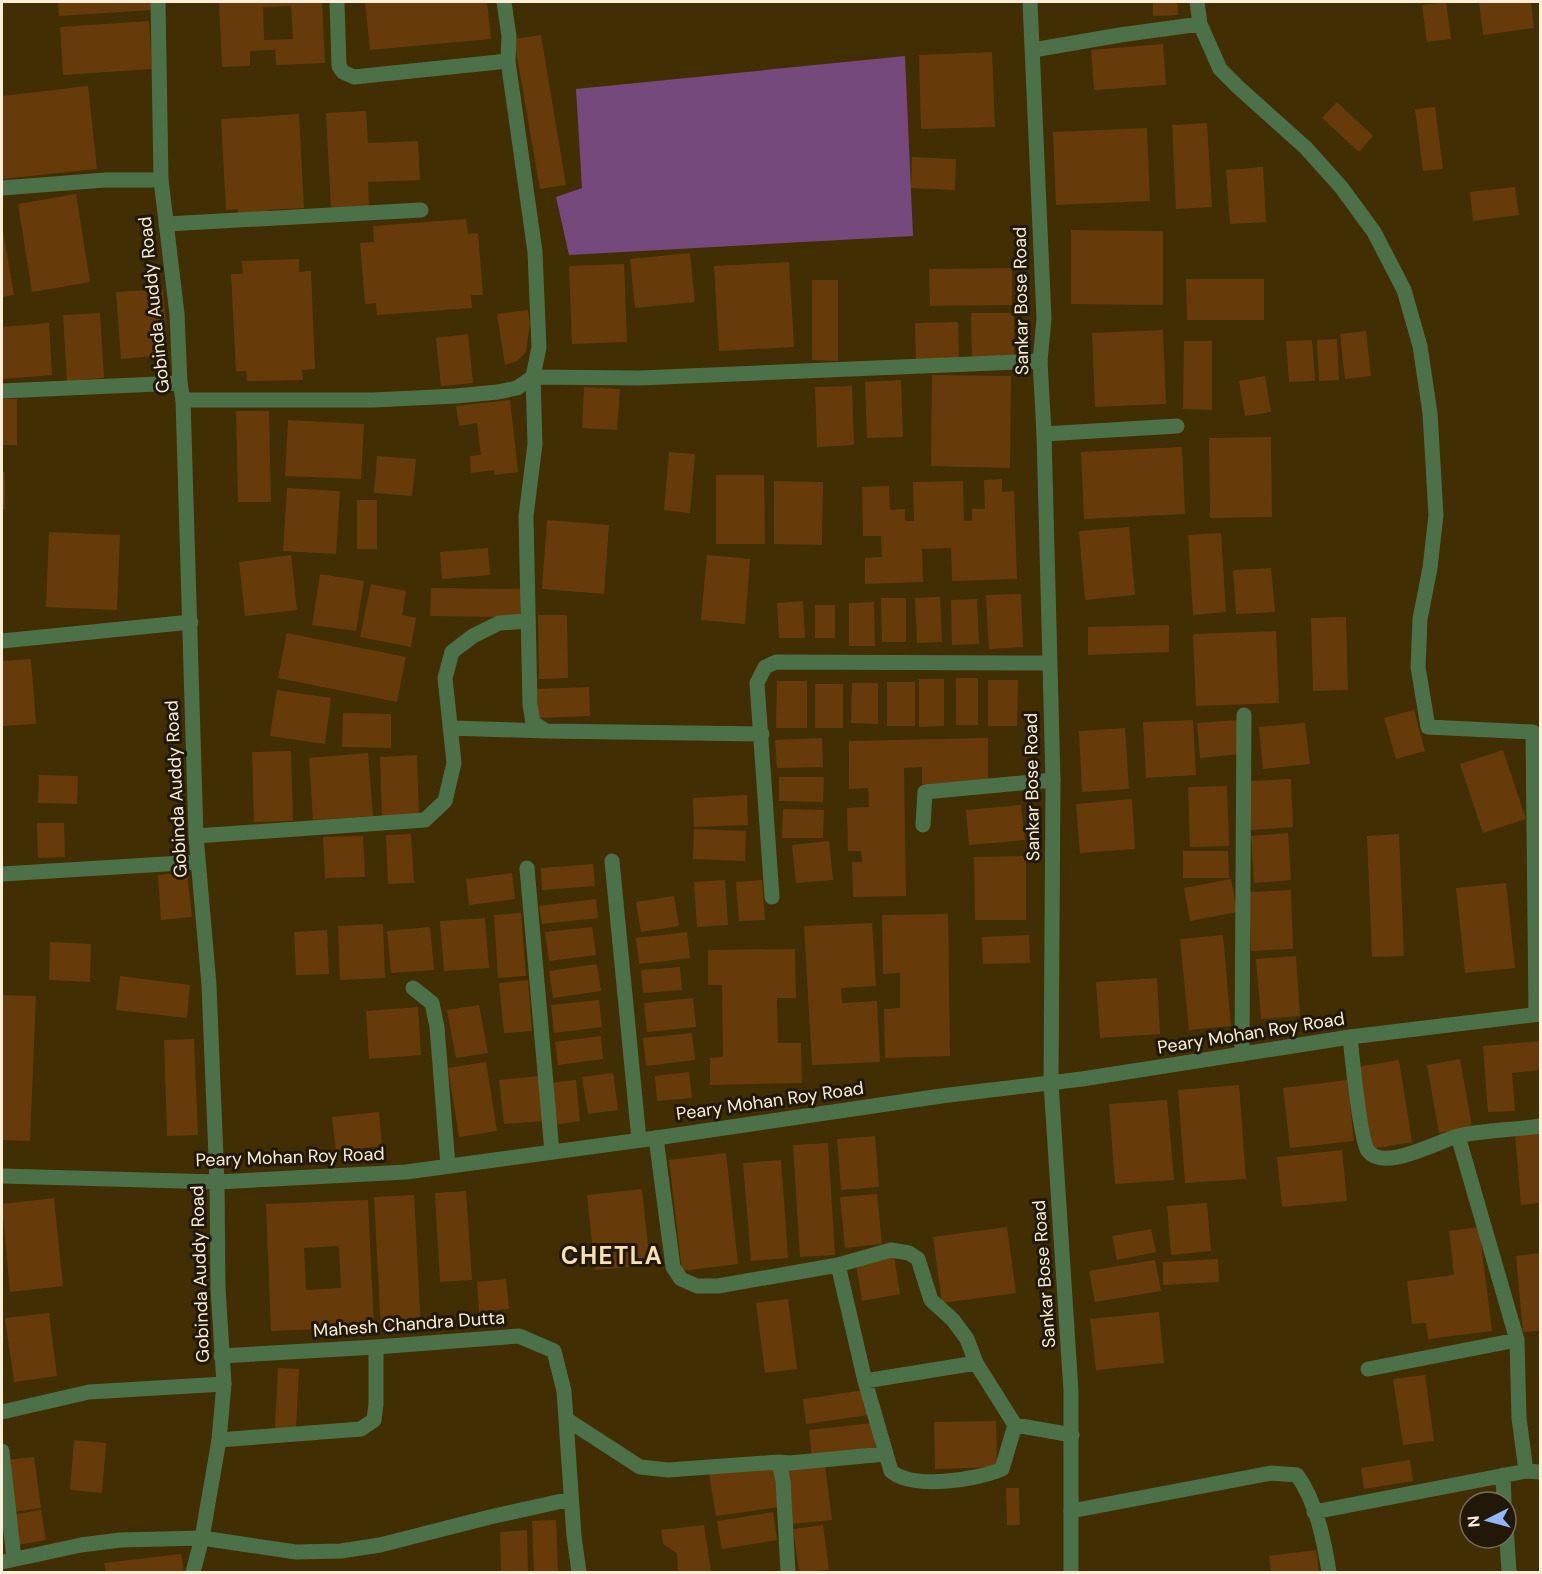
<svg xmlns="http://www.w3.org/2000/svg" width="1542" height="1574" viewBox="0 0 1542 1574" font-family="'DM Sans',sans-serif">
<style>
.green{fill:#75497b}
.building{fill:#673b09;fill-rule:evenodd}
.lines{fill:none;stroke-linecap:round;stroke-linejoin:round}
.service{stroke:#4c7149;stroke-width:15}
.minor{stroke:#4c7149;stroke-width:15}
.tertiary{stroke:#4c7149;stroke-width:15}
.labels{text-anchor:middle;stroke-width:6;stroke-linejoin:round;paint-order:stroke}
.street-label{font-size:18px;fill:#faeed8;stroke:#211807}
.district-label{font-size:24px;font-weight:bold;letter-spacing:1.5px;fill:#f8e0b3;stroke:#211807}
</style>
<rect width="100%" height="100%" fill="#412e02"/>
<path class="green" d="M905 56 913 236 569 255 556 197 582 188 576 89Z"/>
<path class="building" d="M58 2H152V10L59 16Z
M219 2H322L325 63 276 65 275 50 250 51V66L222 67ZM291 6 293 39 264 40 263 7Z
M365 2H487L491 39 370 50Z
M1153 2H1177L1178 15 1153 16Z
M1446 2 1451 39 1427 42 1422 5Z
M1479 2H1531L1534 28 1483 35Z
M149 21 152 69 63 75 60 27Z
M541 35 566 185 540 189 514 39Z
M1163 44 1166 85 1094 90 1091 50Z
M992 52 995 127 921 129 919 55Z
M88 86 97 169 2 179V96Z
M1337 102 1373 136 1359 152 1322 118Z
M1435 107 1443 169 1423 171 1415 109Z
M366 111 368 143 418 141 420 180 368 182 369 207 331 209 326 113Z
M299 114 304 208 268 210V218L238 219V209L226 210 221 119Z
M1207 123 1212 207 1176 209 1172 125Z
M1147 128 1150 201 1056 205 1053 132Z
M912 157 956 159 955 190 911 188Z
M1263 167 1266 222 1230 224 1226 170Z
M1515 187 1519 215 1473 221 1470 192Z
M76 194 90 282 32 292 18 204Z
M466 219 468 234 478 233 483 295H471L472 308 377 315 376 303 365 304 360 243 374 242 373 226Z
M2 226 14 295 2 297Z
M1071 230 1163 231V305L1071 304Z
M690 253 695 302 635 308 630 259Z
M299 259V272L311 271 315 369 302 370 303 380 247 381 246 371H236L231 274H243L242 261Z
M789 262 794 347 719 351 714 266Z
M624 264 627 342 572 344 569 266Z
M1012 268V305L930 306 929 269Z
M1186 279H1264V320H1187Z
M812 280H838V361L812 360Z
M163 289 168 355 121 359 116 292Z
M528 310 530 324 526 352 517 361 505 365 497 314Z
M100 313 104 378 67 381 63 315Z
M971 313H1014V358L972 359Z
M958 322 959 360 916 361 915 323Z
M49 323 52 375 2 379V327Z
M1163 330 1166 404 1095 407 1092 333Z
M1366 331 1371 376 1345 379 1340 334Z
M468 334 473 383 441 386 436 338Z
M1337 339 1339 380 1319 381 1317 340Z
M1312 340 1315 381 1289 382 1286 341Z
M1184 341H1212V410L1183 409Z
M932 375 1011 376 1010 468 931 466Z
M1265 376 1271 412 1245 416 1239 381Z
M901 380 903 437 867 438 865 382Z
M852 386 854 445 817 447 815 387Z
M584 387 620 389 617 430 582 428Z
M2 399H17V445H2Z
M510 400 518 472 495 475 494 470 471 473 470 456 481 455 477 423 459 426 456 406Z
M236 411H269L271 502H238Z
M288 420 364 424 361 479 285 476Z
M1271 437 1272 517 1210 518 1209 438Z
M1182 447 1185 514 1084 519 1081 452Z
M669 452 695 454 690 513 664 510Z
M377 456 416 459 412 496 374 493Z
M2 472H5V509H2Z
M716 475H764L765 544H716Z
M1002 479V492L1014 491 1017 579 952 581 951 548 922 549 923 582 865 584V558L882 557 881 536H863L862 487 889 486 890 510 905 509V521H914L913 482 963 481 964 521H972V509H985L984 480Z
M774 481 823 482 822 545 774 544Z
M287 488 340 491 336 554 283 551Z
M357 500H377V549H357Z
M547 520 609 525 604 594 542 589Z
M1129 527 1135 595 1085 600 1079 531Z
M49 532 120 535 117 610 46 607Z
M1221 533 1226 612 1193 615 1188 535Z
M488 548 490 575 442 579 440 552Z
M291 555 297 610 245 616 239 562Z
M707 555 750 559 745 624 701 620Z
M1271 568 1275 612 1236 614 1233 570Z
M320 574 364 581 356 631 312 625Z
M371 584 406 591 402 615 416 618 411 647 360 637Z
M431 588 520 589V617L430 616Z
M1021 594 1023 647 989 649 986 595Z
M940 597 942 642 917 643 915 598Z
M881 598H906V642H882Z
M977 599 979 644 952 645 951 600Z
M803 601 805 638H779L777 603Z
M874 602 875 646H849V603Z
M815 605H835V638H815Z
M538 615H567L568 678 539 679Z
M1346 617 1348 690 1313 691 1311 618Z
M1169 625V652L1088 655V627Z
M1276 631 1279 703 1196 706 1193 634Z
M287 633 406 657 397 702 278 678Z
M31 659 36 724 2 726V661Z
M956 678H978V725H956Z
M919 679H944V726L919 727Z
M988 680H1018L1017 726H988Z
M777 681H807V728H776Z
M887 682H915V726H887Z
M852 683H878V724L851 723Z
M815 684H843V728H815Z
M589 687 590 716 538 718 537 689Z
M277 690 331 698 325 744 270 736Z
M1414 710 1425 751 1396 759 1384 718Z
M343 713 391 714V748L342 747Z
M1193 720 1196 775 1146 778 1143 722Z
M1238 720 1241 754 1200 758 1197 723Z
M1305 723 1310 764 1263 769 1259 727Z
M1125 728 1129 789 1082 792 1079 731Z
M822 738 823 767 777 768 775 740Z
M988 738V783L922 784V767L904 768 906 896 853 897 852 862H862L861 851H848L847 808 869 807 868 788 849 789V741Z
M1503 750 1526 819 1483 833 1460 764Z
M291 751 293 821 254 822 252 752Z
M368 753 373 816 313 820 309 758Z
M417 755 419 816 382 818 380 757Z
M39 775 78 776 77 804 38 803Z
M779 777H824L823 802 779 801Z
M1291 779 1293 827 1251 830 1248 781Z
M1227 786 1229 846 1190 847 1188 787Z
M747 795 748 825 694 827 693 798Z
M1132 799 1135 849 1080 853 1076 804Z
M1021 805 1025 840 969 845 966 810Z
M783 809 824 810 823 838H782Z
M37 823H64L65 857 38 858Z
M694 829 746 831 745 861 693 859Z
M1288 833 1291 880 1254 883 1251 836Z
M411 834 414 883 388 884 386 835Z
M1399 834 1404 956 1372 957 1367 836Z
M363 836 365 877 325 878 323 837Z
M829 841 833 880 796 883 792 845Z
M1183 851H1228L1229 878H1183Z
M1026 856V920H975L974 857Z
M593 864 595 886 542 890 541 868Z
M187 872 192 917 161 920 158 875Z
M512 873 515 899 469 905 466 879Z
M1231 879 1237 912 1190 921 1184 888Z
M725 880 728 925 697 927 694 882Z
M762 880 765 920 739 921 736 882Z
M1506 883 1515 968 1465 973 1456 888Z
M1291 890 1293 949 1251 951 1249 892Z
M674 896 679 926 641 932 636 902Z
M596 899 598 918 542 924 539 906Z
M521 913 526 976 498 978 494 915Z
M948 914 950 1056 885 1058 884 1009 900 1008V973L883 974 882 915Z
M485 918 489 968 444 971 440 921Z
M872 923 876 986 841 988 842 1003 877 1001 880 1062 812 1065 804 926Z
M383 924 385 978 340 980 338 926Z
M430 927 434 970 391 973 387 931Z
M592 927 596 955 549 961 545 932Z
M327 930 329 974 296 975 294 932Z
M687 932 690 958 639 964 636 938Z
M1029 935 1030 963 983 964 982 937Z
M1223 935 1231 1026 1189 1030 1180 939Z
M50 942 91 944 90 982 49 980Z
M795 949 796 998H777L778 1043H801L802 1083 710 1085V1058L723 1057 722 985H708V950Z
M1296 956 1300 1016 1261 1019 1256 959Z
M597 964 601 991 553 998 549 971Z
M680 967 682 990 643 993 641 970Z
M120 976 190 985 187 1018 116 1010Z
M1157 978 1160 1034 1100 1038 1096 982Z
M528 980 532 1031 504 1033 499 983Z
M2 995 36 996 30 1141 2 1140Z
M693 998 696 1027 647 1032 644 1003Z
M599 1000 602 1027 554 1033 551 1005Z
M479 1005 488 1053 456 1058 447 1010Z
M418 1007 421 1055 369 1059 366 1011Z
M692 1033 695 1060 646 1066 643 1038Z
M601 1036 603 1059 558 1065 555 1042Z
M194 1039 198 1135 167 1136 164 1040Z
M1540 1041V1070L1512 1073 1515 1111 1488 1112 1483 1046Z
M1460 1059 1472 1127 1439 1133 1427 1065Z
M1399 1060 1412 1142 1371 1149 1357 1067Z
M486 1062 497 1131 459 1137 448 1068Z
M689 1072 692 1098 657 1101 655 1076Z
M613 1073 618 1110 588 1114 582 1077Z
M539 1076 543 1121 504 1124 499 1080Z
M576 1080 580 1121 555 1125 549 1083Z
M1347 1080 1354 1141 1290 1148 1283 1088Z
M1239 1085 1246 1179 1185 1183 1178 1090Z
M1167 1100 1174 1180 1115 1184 1109 1104Z
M379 1112 382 1146 336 1151 332 1117Z
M1540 1131V1203L1521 1205 1515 1133Z
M875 1136 879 1187 841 1190 837 1139Z
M828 1143 835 1255 800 1257 793 1145Z
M1342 1150 1347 1201 1282 1207 1277 1157Z
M726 1153 738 1264 682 1271 669 1160Z
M781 1160 788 1258 751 1261 743 1163Z
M642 1189 650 1265 595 1270 587 1195Z
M466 1191 472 1280 440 1282 435 1193Z
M877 1194 882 1244 845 1248 840 1197Z
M414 1195 421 1328 381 1330 374 1197Z
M54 1198 63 1286 10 1292 2 1204Z
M368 1200 374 1327 271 1331 266 1204ZM339 1246 341 1288 306 1290 304 1248Z
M1207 1203 1211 1251 1171 1255 1167 1206Z
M1007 1227 1016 1293 942 1303 933 1237Z
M1479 1227 1492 1331 1428 1339 1426 1323 1412 1324 1407 1281 1454 1275 1449 1231Z
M1151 1229 1156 1252 1117 1260 1112 1236Z
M1540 1253V1331L1523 1332 1516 1256Z
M894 1257 900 1294 862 1301 856 1264Z
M1218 1259 1219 1282 1163 1285V1262Z
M1155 1260 1161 1291 1095 1302 1089 1271Z
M506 1279 509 1309 479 1312 477 1282Z
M788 1299 797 1369 765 1373 756 1303Z
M1159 1312 1164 1363 1096 1370 1090 1319Z
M49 1313 57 1376 14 1382 5 1318Z
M278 1368 299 1369 296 1429 275 1428Z
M1425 1375 1434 1441 1403 1445 1393 1379Z
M865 1390 869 1415 806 1424 803 1399Z
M996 1421 997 1467 935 1469 934 1422Z
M873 1423 876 1452 812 1458 809 1430Z
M74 1440 106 1443 102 1493 70 1490Z
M34 1457 41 1508 13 1512 6 1460Z
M1410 1460 1413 1481 1364 1489 1361 1468Z
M773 1464 779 1507 716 1516 709 1474Z
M825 1465 832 1520 792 1524 786 1470Z
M1006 1488H1019L1020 1525H1007Z
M41 1510 46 1540 17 1545 12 1515Z
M773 1512 777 1540 722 1549 717 1521Z
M556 1520 558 1572H534L532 1521Z
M704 1525 711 1572H678L677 1553 663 1544 661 1530Z
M823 1525 829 1570 799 1572 793 1529Z
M527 1530 528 1572H501L500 1532Z
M1316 1550 1319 1572H1271L1269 1556Z
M181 1554 184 1572H106L104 1563Z"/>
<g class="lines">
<path class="service" d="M337 2 339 66 343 72 354 77 508 61
M2 188 105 180H161
M167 224 421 210
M183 400H373L456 396 498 392 517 388 533 377 539 347 535 252 508 61 509 36 504 2
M1044 434 1177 426
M450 728 546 731
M762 734 546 731 533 723 530 705 526 516 535 444 533 377 640 378 1040 361
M923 825 925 792 1053 780
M196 836 425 820 445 801 454 763 445 678 452 652 473 636 499 623 528 621"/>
<path class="minor" d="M1197 2 1200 24 1220 69 1238 87 1306 148 1341 187 1374 232 1404 290 1420 346 1430 413 1436 515 1430 568 1420 619 1418 667 1428 727 1533 732 1536 1014
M1033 50 1120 35 1200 24
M2 391 180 383
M2 641 191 622
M612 861 639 1140
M527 868 552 1152
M2 874 198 862
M772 897 757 683 765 667 776 662 1049 663
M413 988 432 1003 437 1027 448 1166
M1350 1037C1352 1056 1360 1140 1368 1151 1384 1172 1438 1141 1458 1136 1485 1130 1514 1130 1540 1126
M1242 1054 1244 715
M1458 1136 1517 1340 1519 1418 1526 1471
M656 1138 673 1267 681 1279 697 1286H718L838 1265 891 1250 909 1253 918 1259 931 1300 953 1320 967 1339 976 1363 1015 1425 1072 1435
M838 1265 865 1381 891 1471C912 1490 977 1480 1002 1469L1015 1425
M221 1356 376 1347 519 1336 554 1351 564 1391 574 1536 579 1572
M1368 1369 1517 1340
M865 1381 976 1363
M2 1412 89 1392 224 1384
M566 1419 640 1467 668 1470 779 1462 783 1481 788 1572
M219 1440 361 1429 374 1420 376 1404V1347
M2 1451 14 1559
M779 1462 790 1463 885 1454
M1503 1475 1504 1502
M1071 1511 1271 1473 1297 1475C1316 1501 1324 1540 1329 1572
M1314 1512 1526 1471 1540 1472
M1506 1526 1509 1572
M2 1562 81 1545 120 1540 202 1538 296 1552 341 1551 380 1545 490 1517 571 1499"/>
<path class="tertiary" d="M158 2 161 180 177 314 180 383 183 400 196 836 209 985 217 1182 218 1288 224 1384 219 1440 202 1538 193 1572
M1030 2 1044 319 1040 361 1044 434 1053 780 1051 1083 1071 1391V1572
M2 1176 217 1182 406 1172 656 1138 941 1096 1082 1079 1350 1037 1540 1014"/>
</g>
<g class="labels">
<g class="street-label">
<text transform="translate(1021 301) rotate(-91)" y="6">Sankar Bose Road</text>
<text transform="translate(154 305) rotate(-96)" y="6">Gobinda Auddy Road</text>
<text transform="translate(1032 787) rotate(-91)" y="6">Sankar Bose Road</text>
<text transform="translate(176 789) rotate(-93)" y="6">Gobinda Auddy Road</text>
<text transform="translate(1251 1033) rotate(-9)" y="6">Peary Mohan Roy Road</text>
<text transform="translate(770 1101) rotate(-8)" y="6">Peary Mohan Roy Road</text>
<text transform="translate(290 1157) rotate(-2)" y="6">Peary Mohan Roy Road</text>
<text transform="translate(200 1274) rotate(-92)" y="6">Gobinda Auddy Road</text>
<text transform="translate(1044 1274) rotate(-94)" y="6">Sankar Bose Road</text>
<text transform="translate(409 1324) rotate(-4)" y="6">Mahesh Chandra Dutta</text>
</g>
<g class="district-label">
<text x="612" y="1264">CHETLA</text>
</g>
</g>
<rect width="1542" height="1574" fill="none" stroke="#faeed8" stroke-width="6"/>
<g transform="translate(1488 1520) rotate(264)"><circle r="28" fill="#211807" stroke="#786e5b" stroke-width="1.5"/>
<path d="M0-4.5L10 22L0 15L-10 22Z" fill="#92b7fd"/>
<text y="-9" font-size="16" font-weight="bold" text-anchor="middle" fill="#faeed8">N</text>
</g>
</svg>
